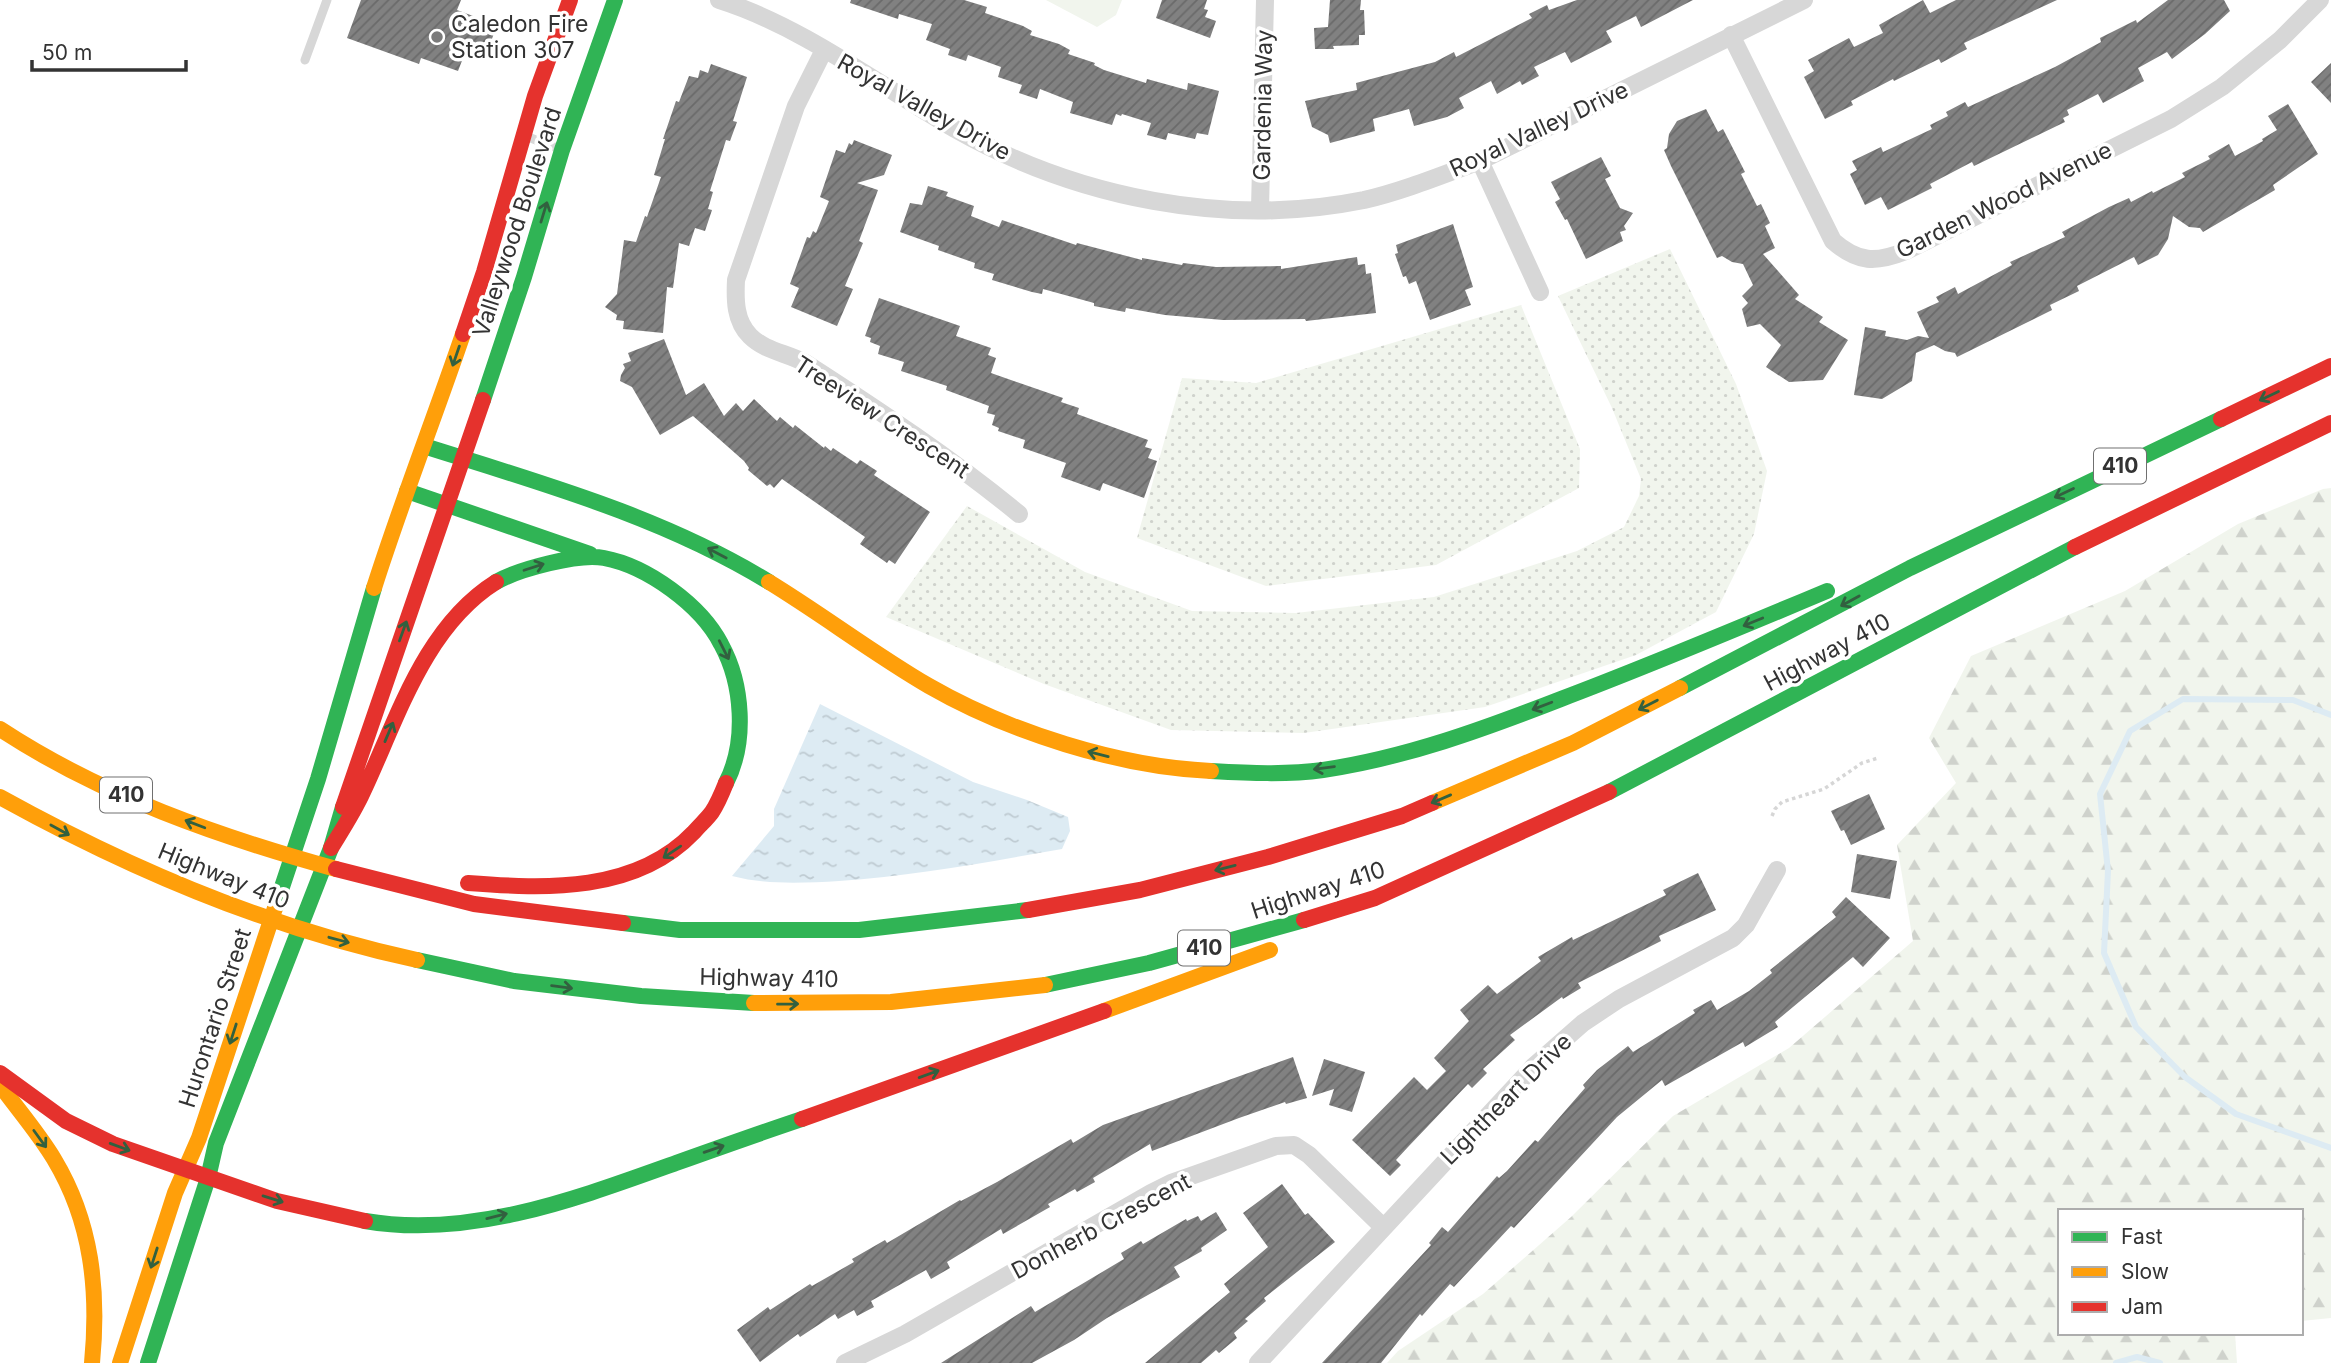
<svg xmlns="http://www.w3.org/2000/svg" width="2331" height="1363" viewBox="0 0 2331 1363" font-family="Inter,sans-serif">
<style>
.grass{fill:url(#grass-dots)}
.forest{fill:url(#forest-firs)}
.park{fill:#f1f5ed}
.water{fill:url(#water-ripples)}
.lines{fill:none;stroke-linecap:round;stroke-linejoin:round}
.stream{stroke:#ddebf3;stroke-width:6}
.building{fill:url(#building-hatch)}
.path{stroke:#d6d6d6;stroke-width:3.5;stroke-dasharray:3.5 3.5;stroke-linecap:butt}
.lane{stroke:#d7d7d7;stroke-width:9}
.street{stroke:#d7d7d7;stroke-width:18}
.fast{stroke:#30b455;stroke-width:16}
.slow{stroke:#ff9f0a;stroke-width:16}
.jam{stroke:#e5322d;stroke-width:16}
.oneway{stroke:#32603f}
.poi-dot{fill:#7a7a7a;stroke:#fff;stroke-width:2.5}
.labels{text-anchor:middle;stroke-width:7;stroke-linejoin:round;paint-order:stroke}
.shield{fill:#fff;stroke:#707070;stroke-width:2}
.shield-label{font-size:21px;font-weight:bold;fill:#333}
.poi-label{font-size:23px;fill:#333;stroke:#fff;text-anchor:start}
.street-label{font-size:23px;fill:#333;stroke:#fff}
</style>
<defs>
<pattern id="grass-dots" width="8" height="8" patternUnits="userSpaceOnUse" patternTransform="scale(1.75)"><rect width="8" height="8" fill="#f1f5ed"/><path d="M2 2h.1M6 6h.1" fill="none" stroke="#cfd2cc" stroke-width="1.8" stroke-linecap="round"/></pattern>
<pattern id="forest-firs" width="22" height="20" patternUnits="userSpaceOnUse" patternTransform="scale(1.75)"><rect width="22" height="20" fill="#f1f5ed"/><path d="M5 1l3.5 6h-7zM16 11l3.5 6h-7z" fill="#cfd2cc"/></pattern>
<pattern id="water-ripples" width="26" height="14" patternUnits="userSpaceOnUse" patternTransform="scale(1.75)"><rect width="26" height="14" fill="#ddebf3"/><path d="M2 4q2-2 4 0t4 0M15 11q2-2 4 0t4 0" fill="none" stroke="#becad1"/></pattern>
<pattern id="building-hatch" width="6" height="6" patternUnits="userSpaceOnUse" patternTransform="scale(1.75)"><rect width="6" height="6" fill="#818181"/><path d="M-1 1l2-2M0 6l6-6M5 7l2-2" fill="none" stroke="#6a6a6a"/></pattern>
</defs>
<rect width="100%" height="100%" fill="#fff"/>
<path class="grass" d="M1670 249 1736 384 1767 471 1754 534 1716 612 1636 655 1485 707 1304 733 1171 730 1044 684 886 617 967 506 1085 572 1192 611 1296 613 1434 597 1577 551 1624 527 1639 496 1641 479 1612 408 1558 296Z
M1521 305 1580 449 1579 488 1436 565 1266 586 1137 538 1182 378 1256 383Z"/>
<path class="forest" d="M2331 488V1318L2301 1321V1211H2060V1333H2235L2237 1363H1387L1398 1351 1483 1294 1571 1217 1673 1116 1789 1048 1913 941 1897 845 1956 783 1929 738 1971 656 2125 591 2238 524 2323 489Z"/>
<path class="park" d="M1046 0H1122L1116 15 1097 27Z"/>
<path class="water" d="M820 704 973 782 1027 800 1068 817 1070 831 1062 849C987 862 914 876 839 881 804 883 766 885 732 876L774 826V809Z"/>
<g class="lines">
<path class="stream" d="M2331 715 2293 700 2183 699 2130 731 2100 794 2108 871 2104 953 2136 1027 2185 1077 2236 1114 2331 1148
M2116 1363 2137 1357 2160 1363"/>
</g>
<path class="building" d="M361 0H461L457 10 497 25 484 61 465 53 458 71 421 58 419 64 347 38Z
M851 0H964L987 7 985 13 1023 26 1032 31 1030 35 1059 44 1070 50 1068 54 1095 63 1094 65 1104 70 1146 83 1147 79 1187 90 1188 83 1219 91 1208 135 1197 133 1195 139 1168 133 1166 140 1147 135 1151 123 1122 114 1121 116 1116 114 1112 125 1070 113 1073 102 1040 89 1037 99 1019 93 1022 85 998 77 1001 67 968 55 966 61 948 55 950 49 926 40 932 24 899 14 898 19 850 3Z
M1162 0H1207L1204 9 1208 10 1205 17 1216 21 1210 38 1156 18Z
M1330 0H1361L1360 10H1364L1365 35H1359V45L1333 46 1334 49H1315L1314 28 1328 27Z
M1577 0H1693L1641 27 1636 16 1606 31 1612 42 1571 63 1565 52 1534 67 1539 76 1522 85 1520 81 1497 94 1491 81 1459 98 1464 108 1447 117 1414 126 1409 109 1373 119 1375 131 1330 143 1328 135 1312 127 1305 101 1357 90 1356 83 1435 62 1454 52 1456 57 1532 18 1529 14 1547 5 1549 10Z
M1923 0 1930 13 1956 0H2057L1964 43 1967 49 1941 63 1939 59 1894 81 1893 79 1851 101 1853 105 1825 119 1804 77 1814 71 1808 60 1849 38 1854 47 1883 33 1879 25Z
M2168 0H2224L2230 11 2205 34 2172 59 2167 52 2138 68 2144 81 2103 103 2098 94 2067 110 2069 115 2063 118 2065 122 1974 166 1972 162 1930 184 1932 188 1888 210 1881 197 1865 205 1850 174 1857 170 1852 161 1881 147 1883 152 1932 129 1930 125 1948 116 1946 112 1965 102 1968 107 2055 67 2101 42 2100 38 2136 20 2137 23Z
M2331 63V103L2311 82Z
M711 64 747 77 733 121 737 122 730 141 726 140 710 191 713 192 708 209 712 210 705 231 695 228 689 246 679 243 673 288 667 287 663 333 623 329 624 321 616 320 617 315 605 307 617 294 624 240 636 242 645 216 647 217 661 177 654 175 665 139H663L676 101 679 102 689 76 698 78 700 70 708 73Z
M2288 104 2318 154 2273 185 2275 190 2203 232 2200 228 2189 227 2173 216 2168 239 2158 255 2138 265 2134 257 2077 286 2079 291 2050 305 2052 310 1957 357 1955 353 1945 351 1934 345 1916 353 1912 381 1882 399 1854 395 1865 327 1886 331 1885 336 1907 340 1918 336 1929 338 1917 312 1939 302 1936 297 1955 287 1958 294 2012 265 2010 262 2065 237 2062 232 2109 207 2129 198 2131 202 2152 191 2153 193 2185 177 2182 173 2210 159 2208 156 2229 144 2235 156 2263 141 2262 139 2277 130 2268 116Z
M1706 109 1718 132 1723 129 1745 172 1741 174 1757 206 1761 204 1770 223 1765 226 1775 248 1763 254 1799 295 1795 299 1823 317 1819 322 1848 340 1823 380 1789 382 1766 367 1781 345 1760 324 1747 327 1742 309 1748 303 1742 296 1753 285 1743 264 1732 262 1722 256 1717 258 1671 166 1664 150 1667 148 1669 134 1677 121Z
M854 140 892 155 884 175 857 183 878 190 859 241 863 243 845 286 853 289 837 326 791 307 799 288 790 284 807 237 810 238 813 231 816 233 829 201 820 197 836 150 845 153 849 143 852 145Z
M1601 157 1611 176 1605 179 1620 208 1633 213 1624 226 1626 230 1620 232 1623 241 1586 259 1567 219 1565 220 1555 202 1560 199 1551 182Z
M928 186 948 192 946 196 974 206 971 216 999 227 1002 220 1076 245 1077 243 1142 260V258L1182 265 1183 263 1216 267 1281 266V269L1357 257 1358 265 1365 264 1366 274 1371 273 1376 313 1306 321 1305 319 1223 320 1165 315 1126 308 1125 312 1094 306V303L1043 289 1042 294 1032 292 992 280 994 274 974 268 975 263 938 250 939 246 900 232 910 203 922 205Z
M1453 224 1473 287 1465 290 1471 305 1430 320 1416 281 1409 284 1406 276 1403 277 1395 254 1398 253 1396 245Z
M879 298 960 326 956 336 991 348 988 355 996 358 991 373 1063 398 1061 402 1079 408 1077 414 1148 440 1145 447 1152 449 1148 458 1157 461 1144 498 1103 483 1100 491 1061 477 1066 463 1023 448 1025 440 998 431 999 428 992 425 995 415 987 413 989 406 946 390 947 386 901 371 904 362 878 354 880 346 870 342 871 338 865 336Z
M664 339 686 395 704 383 724 416 736 403 743 411 754 399 777 421 780 417 793 428 795 425 824 448 825 446 831 451 833 448 857 464 860 460 877 471 874 475 930 512 895 564 889 560 887 563 860 544 865 537 782 479 774 488 770 484 767 486 748 470 749 468 744 461 693 416 660 435 632 387 620 381 621 375 625 368 623 364 631 361 628 353Z
M1869 794 1885 829 1851 845 1844 830 1841 831 1831 811Z
M1857 854 1897 861 1890 899 1851 892Z
M1698 873 1716 910 1659 936 1661 941 1578 983 1581 988 1563 999 1562 997 1510 1035 1515 1040 1483 1069 1487 1073 1472 1088 1468 1084 1408 1147 1396 1160 1401 1165 1390 1176 1352 1140 1414 1077 1427 1090 1446 1071 1434 1058 1469 1021 1460 1010 1488 985 1497 994 1541 961 1538 957 1572 937 1573 940 1666 895 1663 890Z
M1846 897 1890 938 1863 967 1853 957 1775 1022 1778 1027 1745 1047 1743 1042 1665 1086 1662 1080 1617 1117 1514 1228 1511 1226 1454 1287 1450 1284 1422 1316 1420 1314 1381 1363H1322L1431 1245 1429 1243 1442 1227 1448 1232 1497 1176 1499 1178 1507 1171 1535 1140 1538 1142 1585 1088 1583 1085 1597 1070 1628 1046 1633 1052 1695 1013 1693 1010 1711 1000 1717 1010 1749 991 1772 973 1770 970 1836 917 1832 912Z
M1293 1057 1307 1098 1286 1104 1285 1102 1239 1118 1152 1151 1150 1144 1093 1178 1095 1182 1077 1192 1075 1189 1048 1204 1050 1207 1003 1234 1001 1229 947 1262 950 1268 931 1279 926 1270 871 1301 874 1307 857 1316 854 1310 838 1319 835 1314 800 1337 798 1334 760 1362 737 1330 768 1307 770 1310 810 1284 812 1286 854 1262 852 1259 885 1240 887 1243 960 1200 961 1201 997 1182 1071 1139 1073 1143 1103 1125Z
M1324 1059 1365 1072 1352 1112 1329 1105 1334 1089 1312 1096Z
M1282 1184 1305 1215 1308 1213 1335 1242 1264 1298 1266 1301 1245 1319 1248 1321 1234 1333 1237 1338 1219 1353 1216 1350 1201 1363H1145L1230 1292 1224 1284 1268 1247 1243 1213Z
M1216 1212 1227 1230 1201 1248 1202 1251 1174 1267 1180 1277 1107 1318 1074 1340 1032 1363H941L1031 1306 1035 1312 1124 1259 1121 1253 1141 1241 1143 1244 1186 1219 1187 1221 1198 1216 1201 1221Z"/>
<g class="lines">
<path class="path" d="M1772 816 1775 809 1782 802 1824 789 1862 763 1878 758"/>
<path class="lane" d="M305 60 327 0
M528 137 557 148"/>
<path class="street" d="M719 0C802 26 880 86 955 129 1077 198 1226 228 1364 200 1403 191 1442 175 1480 161L1804 0
M1731 35 1833 241C1858 263 1876 263 1906 251L2171 119 2222 87 2280 40 2320 0
M824 50 796 106 736 280C735 300 735 321 750 336 766 352 789 353 807 364 880 411 952 459 1019 514
M1480 161 1540 292
M1260 209 1265 0
M845 1363 905 1334 1151 1193 1171 1183 1276 1146 1294 1145 1309 1155 1383 1227
M1258 1363 1534 1066 1583 1023 1619 999 1733 938 1746 925 1777 870"/>
<path class="fast" d="M483 400 524 277 562 150 615 0
M424 446C541 483 663 517 769 582
M407 491 590 554
M496 582C519 569 579 553 604 558 647 566 701 605 721 644 743 684 747 742 726 783
M1680 688 1910 568 2221 419
M1211 771C1248 773 1287 775 1323 770 1405 758 1484 729 1561 699 1651 665 1739 628 1827 591
M1609 792 2075 547
M275 908 318 779 374 588
M623 923 680 930H859L1028 910
M417 960 514 981 641 996 754 1003
M1045 985 1149 963 1304 920
M365 1221C471 1239 578 1198 676 1163 718 1148 760 1133 802 1119
M148 1363 208 1178 216 1143 331 848 343 807"/>
<path class="slow" d="M769 582C823 615 874 654 929 686 1009 732 1119 767 1211 771
M374 588C401 503 434 419 463 334
M0 729C102 796 220 837 336 869
M0 797C130 869 271 929 417 960
M1432 803 1573 743 1680 688
M754 1003 891 1002 1045 985
M1104 1011 1270 950
M3 1089C20 1112 39 1134 54 1159 92 1222 99 1291 92 1363
M120 1363 175 1193 199 1138 275 908"/>
<path class="jam" d="M463 334 484 272 535 96 570 0
M2221 419 2331 366
M2075 547 2331 423
M343 807 483 400
M331 848C342 830 354 812 363 792 397 720 424 627 496 582
M336 869 474 904 623 923
M468 883C546 889 636 893 694 832 700 825 707 819 712 812 718 803 722 793 726 783
M1028 910 1140 890 1268 857 1402 816 1432 803
M1304 920 1375 898 1609 792
M0 1073 66 1121 113 1144 277 1201 365 1221
M802 1119 1104 1011"/>
</g>
<defs><path id="oneway-shaft" d="M-6 0H5M1.5-3L5.5 0L1.5 3" fill="none" stroke-width="1.6" stroke-linecap="round" stroke-linejoin="round" transform="scale(1.75)"/></defs>
<g class="oneway">
<use href="#oneway-shaft" transform="translate(544 212) rotate(-73)"/>
<use href="#oneway-shaft" transform="translate(456 356) rotate(109)"/>
<use href="#oneway-shaft" transform="translate(2269 396) rotate(155)"/>
<use href="#oneway-shaft" transform="translate(2064 493) rotate(155)"/>
<use href="#oneway-shaft" transform="translate(717 553) rotate(-152)"/>
<use href="#oneway-shaft" transform="translate(534 567) rotate(-18)"/>
<use href="#oneway-shaft" transform="translate(1850 601) rotate(151)"/>
<use href="#oneway-shaft" transform="translate(1753 622) rotate(158)"/>
<use href="#oneway-shaft" transform="translate(403 631) rotate(-70)"/>
<use href="#oneway-shaft" transform="translate(724 650) rotate(63)"/>
<use href="#oneway-shaft" transform="translate(1648 705) rotate(153)"/>
<use href="#oneway-shaft" transform="translate(1542 706) rotate(159)"/>
<use href="#oneway-shaft" transform="translate(389 732) rotate(-67)"/>
<use href="#oneway-shaft" transform="translate(1098 754) rotate(-166)"/>
<use href="#oneway-shaft" transform="translate(1324 768) rotate(172)"/>
<use href="#oneway-shaft" transform="translate(1441 799) rotate(157)"/>
<use href="#oneway-shaft" transform="translate(195 824) rotate(-159)"/>
<use href="#oneway-shaft" transform="translate(60 830) rotate(29)"/>
<use href="#oneway-shaft" transform="translate(672 852) rotate(146)"/>
<use href="#oneway-shaft" transform="translate(1225 868) rotate(166)"/>
<use href="#oneway-shaft" transform="translate(339 940) rotate(15)"/>
<use href="#oneway-shaft" transform="translate(562 987) rotate(7)"/>
<use href="#oneway-shaft" transform="translate(788 1004) rotate(-1)"/>
<use href="#oneway-shaft" transform="translate(233 1034) rotate(108)"/>
<use href="#oneway-shaft" transform="translate(929 1074) rotate(-20)"/>
<use href="#oneway-shaft" transform="translate(40 1139) rotate(54)"/>
<use href="#oneway-shaft" transform="translate(120 1147) rotate(20)"/>
<use href="#oneway-shaft" transform="translate(714 1149) rotate(-19)"/>
<use href="#oneway-shaft" transform="translate(273 1199) rotate(17)"/>
<use href="#oneway-shaft" transform="translate(497 1216) rotate(-14)"/>
<use href="#oneway-shaft" transform="translate(154 1258) rotate(108)"/>
</g>
<circle class="poi-dot" cx="437" cy="37" r="7"/>
<g class="labels">
<g class="shield">
<rect x="2094" y="448.5" width="52" height="35" rx="5"/>
<rect x="100" y="777.5" width="52" height="35" rx="5"/>
<rect x="1178" y="930.5" width="52" height="35" rx="5"/>
</g>
<g class="shield-label">
<text x="2120" y="473">410</text>
<text x="126" y="802">410</text>
<text x="1204" y="955">410</text>
</g>
<g class="poi-label">
<text x="451" y="32">Caledon Fire<tspan x="451" dy="26">Station 307</tspan></text>
</g>
<g class="street-label">
<text transform="translate(1263 105) rotate(-89)" y="8">Gardenia Way</text>
<text transform="translate(924 107) rotate(29)" y="8">Royal Valley Drive</text>
<text transform="translate(1539 129) rotate(-25)" y="8">Royal Valley Drive</text>
<text transform="translate(2004 200) rotate(-26)" y="8">Garden Wood Avenue</text>
<text transform="translate(517 222) rotate(-72)" y="8">Valleywood Boulevard</text>
<text transform="translate(882 417) rotate(33)" y="8">Treeview Crescent</text>
<text transform="translate(1827 652) rotate(-28)" y="8">Highway 410</text>
<text transform="translate(224 876) rotate(22)" y="8">Highway 410</text>
<text transform="translate(1318 890) rotate(-18)" y="8">Highway 410</text>
<text transform="translate(769 978) rotate(1)" y="8">Highway 410</text>
<text transform="translate(215 1018) rotate(-72)" y="8">Hurontario Street</text>
<text transform="translate(1506 1099) rotate(-45)" y="8">Lightheart Drive</text>
<text transform="translate(1101 1226) rotate(-28)" y="8">Donherb Crescent</text>
</g>
</g>
<rect x="2058" y="1209" width="245" height="126" fill="#ffffff" stroke="#adadad" stroke-width="2"/>
<rect x="2072" y="1232" width="35" height="10" fill="#30b455" stroke="#adadad" stroke-width="2"/>
<text x="2121" y="1244" font-size="21" fill="#333333">Fast</text>
<rect x="2072" y="1267" width="35" height="10" fill="#ff9f0a" stroke="#adadad" stroke-width="2"/>
<text x="2121" y="1279" font-size="21" fill="#333333">Slow</text>
<rect x="2072" y="1302" width="35" height="10" fill="#e5322d" stroke="#adadad" stroke-width="2"/>
<text x="2121" y="1314" font-size="21" fill="#333333">Jam</text>
<path d="M32 60v10h154v-10" fill="none" stroke="#333333" stroke-width="3.5"/>
<text x="42" y="60" font-size="21" fill="#333333" stroke="#ffffff" stroke-width="5" paint-order="stroke">50 m</text>
</svg>
